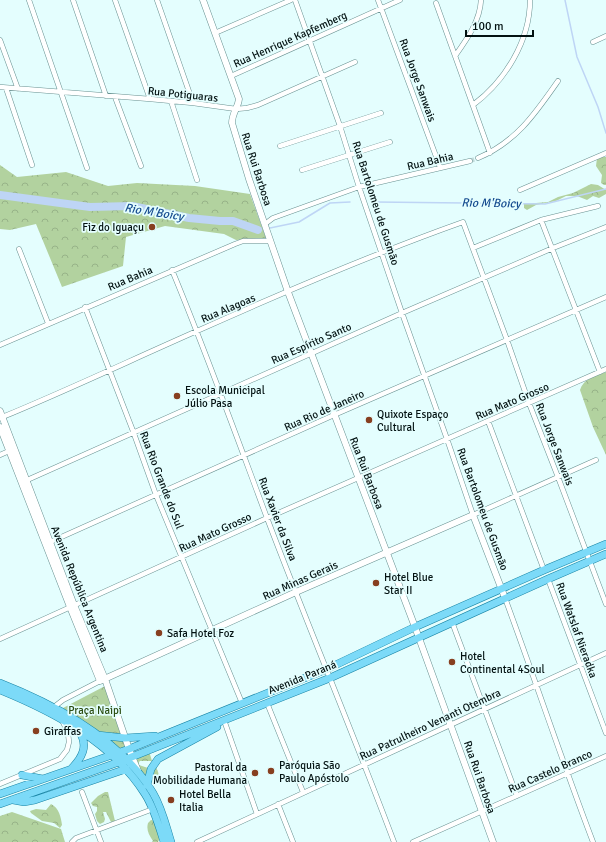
<svg xmlns="http://www.w3.org/2000/svg" width="606" height="842" viewBox="0 0 606 842" font-family="Signika,sans-serif">
<style>
.forest{fill:url(#forest-crowns)}
.lines{fill:none;stroke-linecap:round;stroke-linejoin:round}
.stream{stroke:#bed5f5;stroke-width:1.5}
.river{stroke:#bed5f5;stroke-width:8}
.street-tunnel{stroke:#c2dbdb;stroke-width:4.5;stroke-dasharray:4.5 2;stroke-linecap:butt}
.street-casing{stroke:#699292;stroke-width:5.5}
.secondary-casing{stroke:#699292;stroke-width:7}
.primary-casing{stroke:#1884a4;stroke-width:8}
.street{stroke:#fff;stroke-width:4.5}
.secondary{stroke:#fff;stroke-width:6}
.primary{stroke:#7cdaf8;stroke-width:7}
.poi-dot{fill:#873f20;stroke:#e4fefe;stroke-width:1.5}
.labels{text-anchor:middle;stroke-width:3.5;stroke-linejoin:round;paint-order:stroke}
.street-label{font-size:11px;fill:#031212;stroke:#e4fefe}
.poi-label{font-size:11px;fill:#031212;stroke:#e4fefe;text-anchor:start}
.park-label{font-size:11px;fill:#2c4d11;stroke:#e4fefe}
.water-label{font-size:12px;font-style:italic;fill:#164c90;stroke:#e4fefe}
</style>
<defs>
<pattern id="forest-crowns" width="20" height="18" patternUnits="userSpaceOnUse"><rect width="20" height="18" fill="#b2d29f"/><path d="M2 6a3 3 0 1 1 6 0M12 15a3 3 0 1 1 6 0" fill="none" stroke="#97b388"/></pattern>
</defs>
<rect width="100%" height="100%" fill="#e4fefe"/>
<path class="forest" d="M601 157H606V185H604L601 183 602 175 596 166 597 158Z
M0 165 17 177 66 172 108 186 137 183 195 186 250 194 266 238 236 240 224 234 165 226 126 237 123 266 62 287 36 224 10 230 0 229Z
M591 184 598 185 606 190V194L599 198 593 196 587 200 577 196H566L556 201 536 205 527 210 524 208V204L548 202 558 197 573 193Z
M606 372V455L593 427 580 390C583 379 596 375 606 372Z
M105 686 126 747 120 749 63 708Z
M149 751 152 761H140L139 762V765L148 768 155 766C158 771 161 776 156 782 142 781 140 771 136 760L137 757Z
M105 792H108L115 821 111 822 106 812H103L105 819 104 822 100 824 97 821 95 814 97 811V807L93 806 91 803 98 796Z
M51 804C59 808 61 817 62 825L60 828 54 823 42 821 31 813 30 811 36 809 46 810Z
M158 810 165 827 158 842H152L153 841C149 835 146 830 148 823L151 820 155 821Z
M12 812 61 829 65 842H0V816Z"/>
<g class="lines">
<path class="stream" d="M565 0 577 57 598 107 606 133
M375 202 545 204 606 189
M270 228 299 222 330 203 350 202"/>
<path class="river" d="M0 195 90 207 132 206 189 218 220 221H233L258 230"/>
<path class="street-tunnel" d="M470 161 478 158"/>
<g class="street-casing">
<path id="street" d="M29 0 87 168
M73 0 106 96
M115 0 150 99
M157 0 193 103
M295 0 340 126 359 187 402 313 447 439 473 515 596 460
M378 0 440 167
M436 3 490 153
M215 33 291 0
M0 40 18 89
M593 42 606 36
M455 56C467 39 480 21 481 0
M231 76 400 0
M0 87 150 99 193 103 236 109 247 108 258 105 355 62
M6 88 32 165
M115 97 141 166
M171 101 197 180
M473 105C505 81 530 41 530 0
M280 146 381 113
M478 158C516 142 535 114 558 81
M302 170 390 142
M520 190 606 153
M541 220 600 372
M265 224 273 218 359 187 470 161
M473 248 541 220 598 206
M19 249 48 323
M172 270C206 352 236 435 267 518 308 626 353 733 394 842
M85 307 133 431 156 495 242 703
M0 345 235 244 243 241H270
M0 418C66 391 131 360 197 331 284 292 373 254 463 222L507 340 529 403 558 477 606 604
M488 421 544 570
M0 455 9 451
M25 481 402 313 553 248 606 227
M48 543 334 415 606 297
M548 579 606 733
M505 598C535 679 562 761 593 842
M452 622 517 796
M0 639 267 518 606 369
M267 703 303 792
M54 707 63 700 100 681
M225 723 257 814
M0 784 60 759 67 750 69 742 68 733 63 722
M82 792 101 842
M278 804 293 842
M72 842 76 838 153 809
M197 842 606 653
M413 842 606 756"/>
</g>
<g class="secondary-casing">
<path id="secondary" d="M203 0 239 99C238 108 232 113 232 123L249 179 288 292 415 627 493 842
M0 411 74 605 105 679 129 749 138 771
M0 427 70 607 100 681 296 592 473 515 505 598"/>
</g>
<g class="primary-casing">
<path id="primary" d="M0 683C56 705 121 740 153 793 162 808 166 826 171 842
M0 690C54 712 113 743 145 794 154 808 159 826 164 842
M97 735 125 738 155 736
M71 769C82 758 89 746 79 731
M22 775 43 779
M147 785 151 769 158 759 217 727
M0 794 129 749 327 669 415 627 544 570 606 544
M13 800 24 802 35 800 126 769
M0 804 119 762 330 678 548 579 606 554"/>
</g>
<use href="#street" class="street"/>
<use href="#secondary" class="secondary"/>
<use href="#primary" class="primary"/>
</g>
<g class="poi-dot">
<circle cx="152" cy="227" r="4"/>
<circle cx="177" cy="396" r="4"/>
<circle cx="369" cy="420" r="4"/>
<circle cx="376" cy="583" r="4"/>
<circle cx="159" cy="633" r="4"/>
<circle cx="452" cy="662" r="4"/>
<circle cx="36" cy="731" r="4"/>
<circle cx="271" cy="771" r="4"/>
<circle cx="255" cy="773" r="4"/>
<circle cx="171" cy="800" r="4"/>
</g>
<g class="labels">
<g class="street-label">
<text transform="translate(290 39) rotate(-24)" y="4">Rua Henrique Kapfemberg</text>
<text transform="translate(418 80) rotate(70)" y="4">Rua Jorge Sanwais</text>
<text transform="translate(183 94) rotate(6)" y="4">Rua Potiguaras</text>
<text transform="translate(430 161) rotate(-13)" y="4">Rua Bahia</text>
<text transform="translate(257 169) rotate(72)" y="4">Rua Rui Barbosa</text>
<text transform="translate(376 203) rotate(72)" y="4">Rua Bartolomeu de Gusmão</text>
<text transform="translate(130 278) rotate(-23)" y="4">Rua Bahia</text>
<text transform="translate(228 308) rotate(-23)" y="4">Rua Alagoas</text>
<text transform="translate(311 343) rotate(-24)" y="4">Rua Espírito Santo</text>
<text transform="translate(512 401) rotate(-23)" y="4">Rua Mato Grosso</text>
<text transform="translate(324 410) rotate(-24)" y="4">Rua Rio de Janeiro</text>
<text transform="translate(555 444) rotate(69)" y="4">Rua Jorge Sanwais</text>
<text transform="translate(367 473) rotate(69)" y="4">Rua Rui Barbosa</text>
<text transform="translate(162 480) rotate(69)" y="4">Rua Rio Grande do Sul</text>
<text transform="translate(483 509) rotate(70)" y="4">Rua Bartolomeu de Gusmão</text>
<text transform="translate(278 519) rotate(69)" y="4">Rua Xavier da Silva</text>
<text transform="translate(215 532) rotate(-25)" y="4">Rua Mato Grosso</text>
<text transform="translate(300 580) rotate(-24)" y="4">Rua Minas Gerais</text>
<text transform="translate(80 589) rotate(68)" y="4">Avenida República Argentina</text>
<text transform="translate(577 630) rotate(70)" y="4">Rua Watslaf Nieradka</text>
<text transform="translate(302 677) rotate(-22)" y="4">Avenida Paraná</text>
<text transform="translate(430 724) rotate(-25)" y="4">Rua Patrulheiro Venanti Otembra</text>
<text transform="translate(550 771) rotate(-24)" y="4">Rua Castelo Branco</text>
<text transform="translate(480 777) rotate(71)" y="4">Rua Rui Barbosa</text>
</g>
<g class="poi-label">
<text x="144" y="231" text-anchor="end">Fiz do Iguaçu</text>
<text x="185" y="394">Escola Municipal<tspan x="185" dy="13">Júlio Pasa</tspan></text>
<text x="377" y="418">Quixote Espaço<tspan x="377" dy="13">Cultural</tspan></text>
<text x="384" y="581">Hotel Blue<tspan x="384" dy="13">Star II</tspan></text>
<text x="167" y="637">Safa Hotel Foz</text>
<text x="460" y="660">Hotel<tspan x="460" dy="13">Continental 4Soul</tspan></text>
<text x="44" y="735">Giraffas</text>
<text x="279" y="769">Paróquia São<tspan x="279" dy="13">Paulo Apóstolo</tspan></text>
<text x="247" y="771" text-anchor="end">Pastoral da<tspan x="247" dy="13">Mobilidade Humana</tspan></text>
<text x="179" y="798">Hotel Bella<tspan x="179" dy="13">Italia</tspan></text>
</g>
<g class="park-label">
<text x="95" y="714">Praça Naipi</text>
</g>
<g class="water-label">
<text transform="translate(491 203) rotate(1)" y="4">Rio M'Boicy</text>
<text transform="translate(154 212) rotate(9)" y="4">Rio M'Boicy</text>
</g>
</g>
<path d="M466 30v6h67v-6" fill="none" stroke="#031212" stroke-width="2"/>
<text x="472" y="30" font-size="12" fill="#031212" stroke="#e4fefe" stroke-width="3" paint-order="stroke">100 m</text>
</svg>
